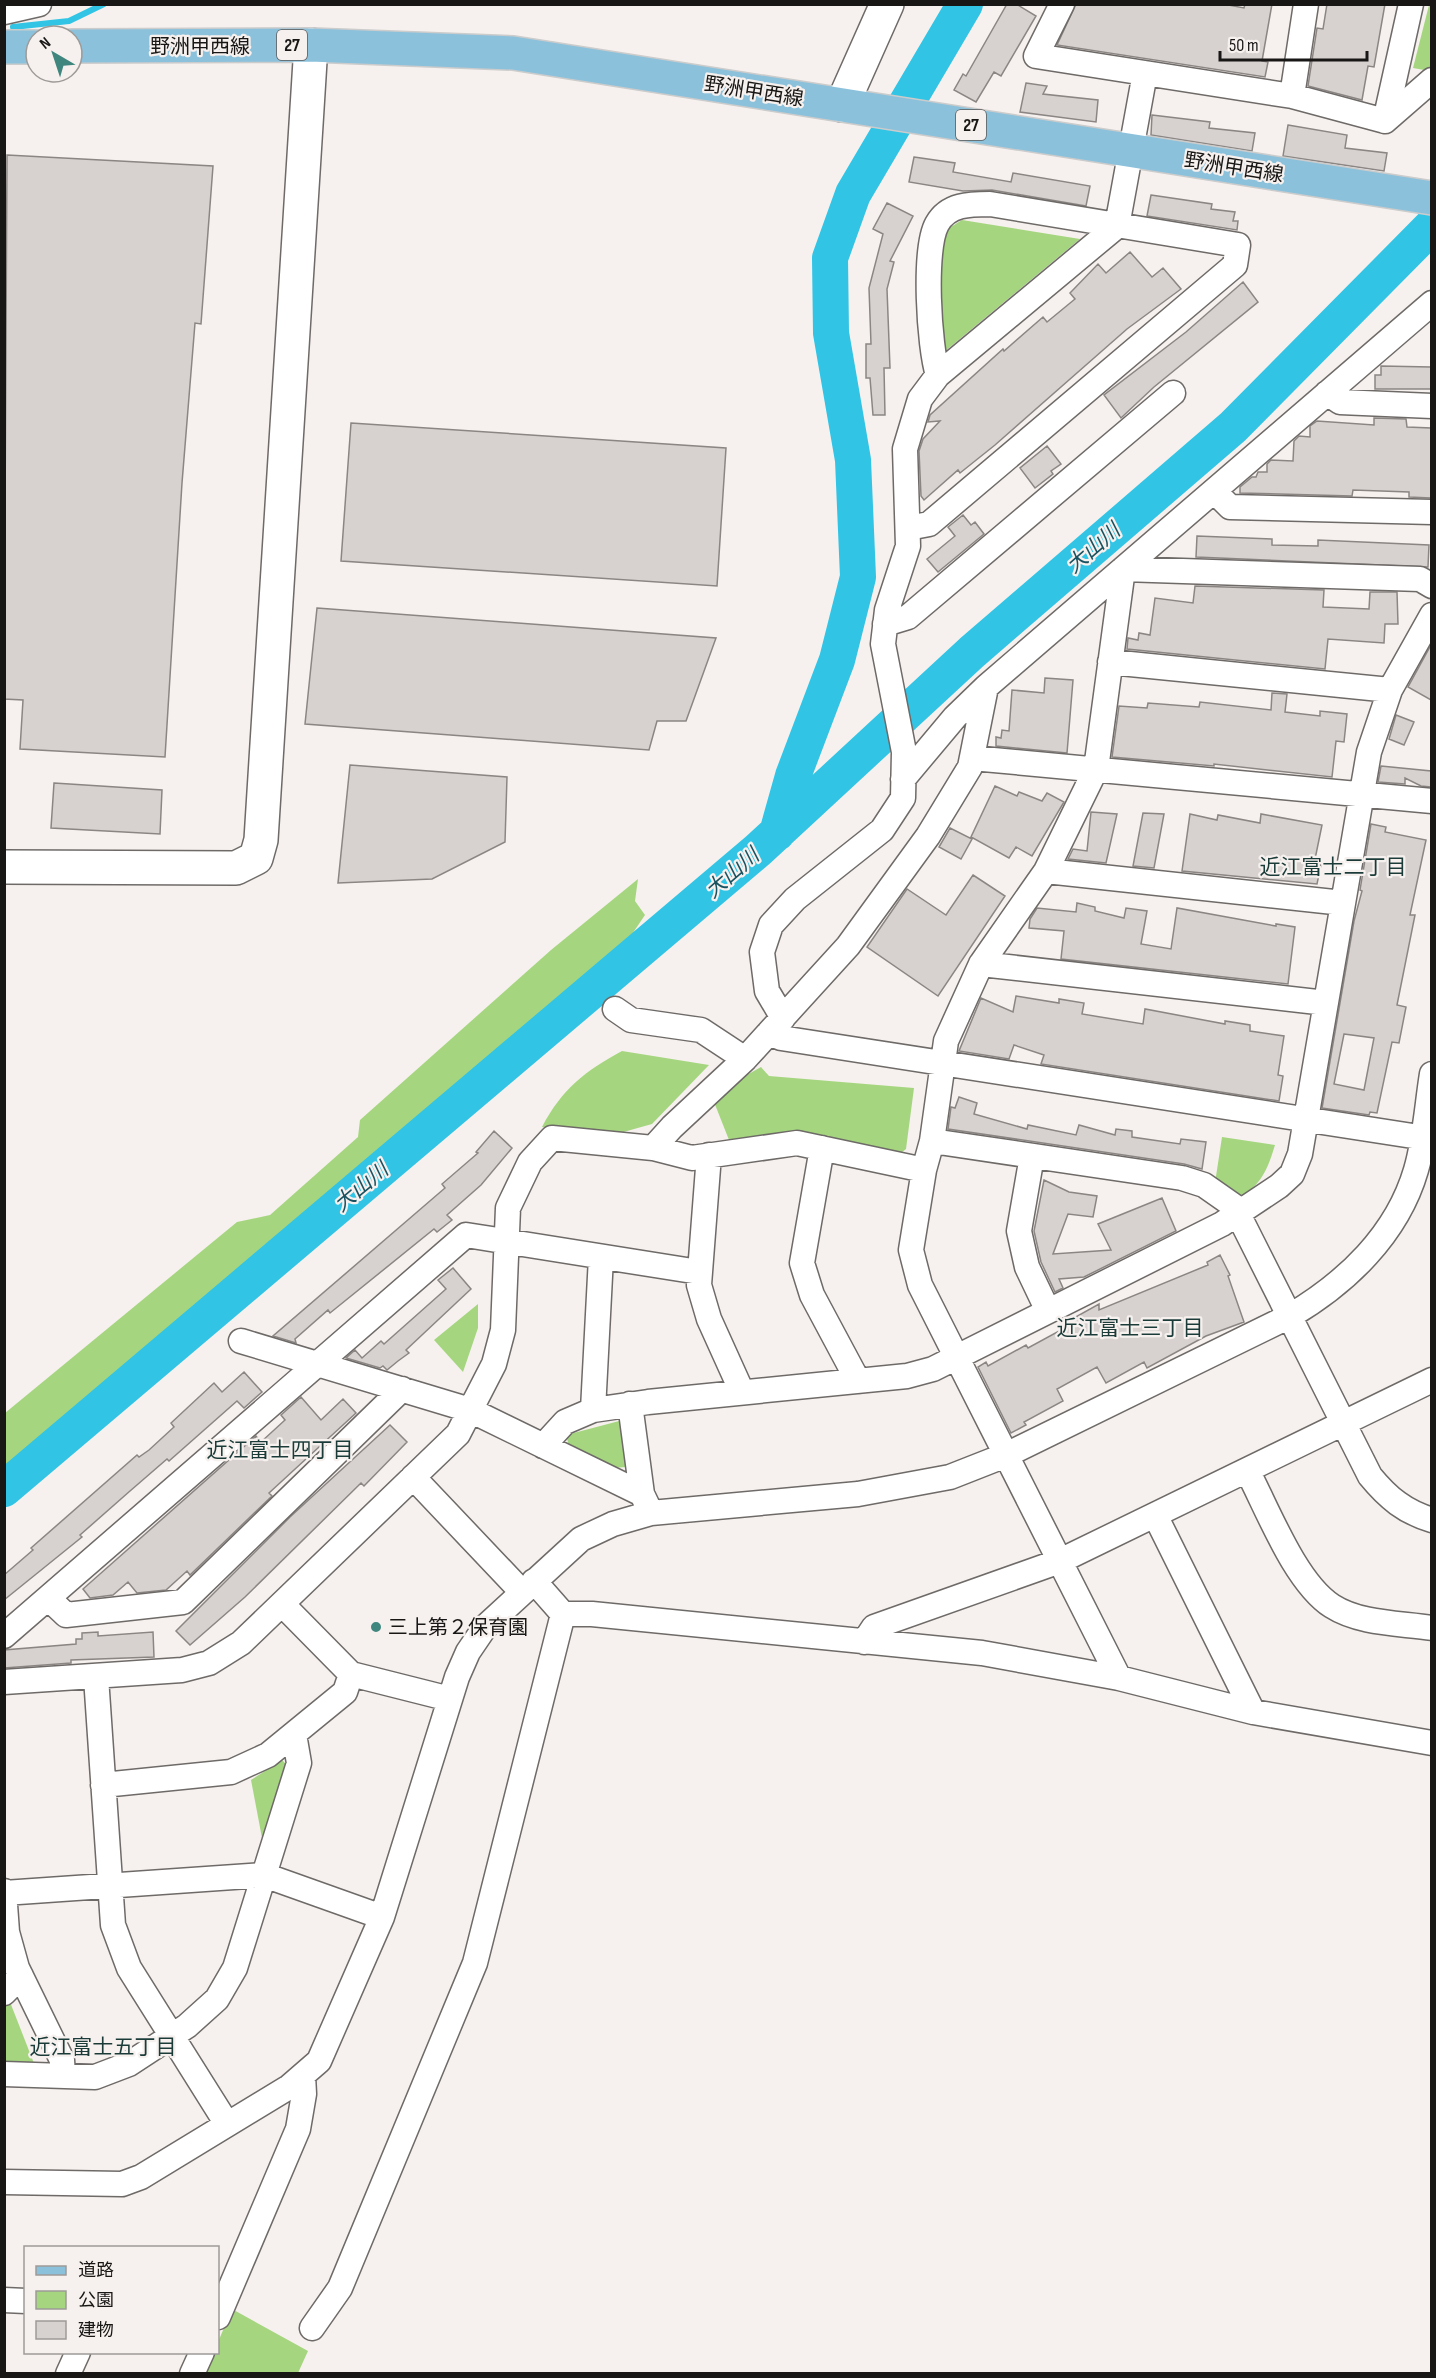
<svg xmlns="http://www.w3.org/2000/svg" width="1436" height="2378" viewBox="0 0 1436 2378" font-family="'Sofia Sans Condensed','Noto Sans JP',sans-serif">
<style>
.green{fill:#a5d67f}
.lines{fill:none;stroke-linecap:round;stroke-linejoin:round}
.stream{stroke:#31c4e5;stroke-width:6}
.river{stroke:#31c4e5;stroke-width:36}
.building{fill:#d7d2d0;stroke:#8b8684;stroke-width:1.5;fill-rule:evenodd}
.street-casing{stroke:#6e6a68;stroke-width:27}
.secondary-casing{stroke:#6e6a68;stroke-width:36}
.primary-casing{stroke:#ccc;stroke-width:36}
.street{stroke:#fff;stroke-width:24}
.secondary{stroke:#fff;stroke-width:33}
.primary{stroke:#8cc1db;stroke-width:33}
.poi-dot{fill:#3f867e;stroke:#f6f1ee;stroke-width:2}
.labels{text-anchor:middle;stroke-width:4.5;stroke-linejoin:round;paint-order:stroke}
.shield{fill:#f6f1ee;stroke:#5b5857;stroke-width:1.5}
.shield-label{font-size:18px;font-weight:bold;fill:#181716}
.street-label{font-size:20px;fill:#181716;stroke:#f6f1ee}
.poi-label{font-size:20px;fill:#181716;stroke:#f6f1ee;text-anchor:start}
.water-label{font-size:21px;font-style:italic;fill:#185260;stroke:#f6f1ee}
.neighbourhood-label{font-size:21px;fill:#1a3b38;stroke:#f6f1ee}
</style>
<rect width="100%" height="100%" fill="#f6f1ee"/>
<path class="green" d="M1429 5H1431L1430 71 1413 68Z
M962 220 1080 239 938 357 941 233Z
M638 879 635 901 645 915 582 1008 5 1507V1413L237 1222 270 1215 358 1137 360 1120 551 950Z
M622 1051 709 1065 652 1124 602 1138 542 1127C562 1089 585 1071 622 1051Z
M761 1067 769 1076 914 1088 906 1149 892 1160 765 1138 729 1140 714 1102 736 1081Z
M1222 1137 1275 1145C1267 1171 1262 1183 1239 1199L1213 1196Z
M478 1304V1328L463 1372 434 1340Z
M623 1420 626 1467 613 1468 569 1446 566 1435Z
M282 1760 287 1765 271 1830 262 1838 251 1780Z
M10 2002 35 2066 5 2069V2007Z
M232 2309 308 2351 298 2373 204 2374 213 2353 218 2352V2342Z"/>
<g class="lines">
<path class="stream" d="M13 27 69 21 104 4"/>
<path class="river" d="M777 833 793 776 837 660 858 577 853 460 831 333 830 258 853 194 965 4
M4 1489 758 850 972 652 1233 427 1432 226"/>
</g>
<path class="building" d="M1007 4H1016L1036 16 1001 76 994 72 976 102 954 90 963 74 966 76Z
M1076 4H1223L1244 8 1245 4H1272L1262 61 1268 62 1265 77 1057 45Z
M1327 4H1385L1374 67 1368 66 1362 100 1308 86 1317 28 1323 29Z
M1026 83 1047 86 1043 94 1098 100 1096 122 1020 112Z
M1152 115 1210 122 1209 128 1255 133 1252 151 1151 135Z
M1288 125 1347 135 1345 148 1387 153 1384 171 1283 156Z
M7 155 213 166 201 324 195 323 182 483 165 757 20 749 23 700 4 699Z
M914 157 955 163 953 172 1011 182 1013 173 1090 186 1086 206 992 190 963 191 909 182Z
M1151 195 1212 204 1211 209 1235 212 1233 221H1238L1237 230 1147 216Z
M887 203 913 216 890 261 894 262 887 289 890 368H884L885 415H873L870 378H866V344H871L869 288 883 234 873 229Z
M1130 252 1152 277 1163 268 1181 289 1127 329 995 445 960 473 958 470 924 500 921 496 919 451 923 439 940 421 928 422 930 415 1003 349 1004 351 1043 317 1047 322 1075 299 1070 293 1098 264 1106 273Z
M1243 282 1258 302 1154 387 1121 418 1104 395 1186 332Z
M1381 366 1431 367V389H1375V375H1381Z
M1374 418 1406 419 1407 427 1431 428V498L1409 497V492L1353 490 1352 496 1240 493V487L1252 477H1256L1258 472H1267V464L1271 460 1293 461 1294 441 1299 436 1310 437V426L1317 421 1374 425Z
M351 423 726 448 717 586 341 561Z
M1047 446 1061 464 1051 471 1053 474 1035 488 1020 468Z
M963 515 971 525 975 522 984 534 938 572 927 559 955 536 948 527Z
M1197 536 1272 539V545L1318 546V540L1429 545 1428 567 1196 557Z
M1195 586 1324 590 1323 607 1369 609 1370 592H1397L1398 624H1385L1384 643 1328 639 1325 669 1127 649 1128 638 1138 640 1139 633 1150 635 1155 598 1193 603Z
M317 608 716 638 686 721H657L649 750 305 724Z
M1431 645V700L1408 687Z
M1045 678 1073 680 1067 753 996 746V737L1001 738 1002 730 1009 731 1012 690 1044 693Z
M1272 693 1287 694 1285 712 1320 716V711L1347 714 1344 742 1336 741 1332 777 1214 764V766L1112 757 1119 706 1147 708 1148 703 1199 707 1200 702 1271 710Z
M1396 715 1414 722 1404 745 1389 739Z
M350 765 507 777 505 842 432 879 338 883Z
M1381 766 1431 771V787L1421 786 1405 778V784L1378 782Z
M54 783 162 790 160 834 51 828Z
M995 786 1017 796 1019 792 1042 801 1047 793 1064 802 1032 856 1016 847 1009 858 971 837Z
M1091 812 1117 814 1106 863 1068 859 1073 849 1087 851Z
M1143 813 1164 814 1154 868 1133 866Z
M1190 814 1217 820 1218 815 1260 823 1261 814 1322 825 1314 864 1321 865 1317 884 1182 871Z
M1371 824 1386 827 1385 832 1426 840 1410 915H1415L1397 1005 1406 1007 1399 1043 1392 1042 1377 1113 1370 1112 1369 1115 1322 1108 1354 921 1362 891 1360 890ZM1344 1034 1374 1038 1364 1090 1334 1084Z
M950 828 972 839 961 859 939 847Z
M973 875 1005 896 938 996 867 947 907 889 946 915Z
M1077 903 1095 907V911L1124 918 1126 908 1147 911 1141 944 1171 949 1177 908 1276 926V924L1295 927 1288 984 1061 959 1064 931 1029 928 1030 919 1037 908 1076 912Z
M1016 996 1059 1003V999L1084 1003 1082 1014 1143 1024 1145 1009 1225 1024V1021L1250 1025V1031L1284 1036 1278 1075 1283 1076 1279 1101 1041 1064 1044 1055 1014 1045 1009 1059 959 1051 981 998 1013 1012Z
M959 1097 977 1103 974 1114 1027 1129 1028 1125 1076 1135 1079 1125 1115 1135 1116 1129 1132 1131V1137L1180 1144 1181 1139 1206 1142 1202 1169 1184 1164 948 1129 951 1107 955 1108Z
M494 1131 512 1148 481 1185 447 1215 452 1220 437 1232 434 1229 330 1313 328 1310 295 1339 296 1343 273 1336 445 1188 442 1184 478 1153 476 1152Z
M1044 1180 1069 1192 1097 1196 1093 1217 1068 1214 1053 1254 1111 1250 1098 1224 1162 1198 1176 1231 1084 1277 1059 1279 1063 1288 1055 1292 1041 1262 1034 1231Z
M1220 1255 1230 1275 1228 1276 1244 1322 1206 1336 1147 1368 1144 1362 1106 1383 1097 1367 1057 1389 1063 1401 1024 1422 1026 1425 1011 1433 978 1367 986 1362 988 1366 1026 1345 1028 1348 1074 1323 1072 1319 1099 1304V1310L1208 1265 1207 1262Z
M453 1268 471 1289 406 1350 409 1353 398 1361 387 1370 383 1366 380 1368 346 1358 355 1350 362 1358 381 1341 384 1344 446 1289 438 1280Z
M244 1372 262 1392 244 1408 237 1401 169 1461 167 1459 130 1491 80 1535 82 1537 4 1600V1575L33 1550 31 1548 137 1455 139 1457 149 1450 174 1427 171 1423 214 1383 222 1392Z
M301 1397 321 1420 343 1399 356 1413 269 1493 272 1496 190 1575 187 1571 166 1590 137 1593 128 1582 113 1595 90 1598 83 1589 256 1436 261 1442 285 1420 281 1415Z
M390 1425 407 1442 364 1486 361 1483 245 1597 190 1645 176 1631 290 1517Z
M98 1632V1636L153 1632 154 1657 71 1660V1663L4 1668V1650L76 1644V1639H82V1633Z"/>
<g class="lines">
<g class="street-casing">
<path id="street" d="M1062 4 1036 56 1292 96 1385 121
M4 12 39 4
M1292 96 1306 4
M1385 121 1411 4
M1385 121 1432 80
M1327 393 1340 402 1432 406
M1214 491 1230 507 1432 512
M908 528 929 524 1235 265 1238 245 990 204C970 204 948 204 937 224 923 249 929 347 938 375
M885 624 908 617 1173 393
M1110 662 1390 690
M972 758 1432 801
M903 779 955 717 986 687
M1046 871 1343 903
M981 964 1326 1003
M615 1009 631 1020 701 1030 745 1059
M783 1018 767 991 762 952 771 925 795 899 882 830 903 798 904 752 883 644 887 610 908 546 905 449 920 399 938 375 1117 226 1145 73
M769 1033 781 1038 1432 1139
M932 1141 1182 1178 1204 1185 1234 1206 1370 1476C1388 1498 1405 1512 1432 1520
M653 1148 692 1158 797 1143 924 1170
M822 1148 802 1263 812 1295 858 1381
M709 1155 699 1285 709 1319 742 1392
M1032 1156 1019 1231 1027 1267 1048 1311
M241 1341 470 1410 642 1494 651 1513
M630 1404 642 1494
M593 1410 601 1257
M543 1446 565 1422 593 1410 648 1402 907 1376 933 1369 1222 1224 1279 1186 1292 1174 1300 1154 1369 752 1390 690 1432 615
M1247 1470C1268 1510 1295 1582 1332 1606 1360 1624 1400 1623 1432 1628
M413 1477 522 1592
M1155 1515 1253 1712
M534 1581 563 1614H592L982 1653 1119 1678 1253 1712 1432 1743
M48 1598 66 1615 183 1602 402 1389
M282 1604 351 1674 450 1699
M4 1636 466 1235 699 1272
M864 1642 874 1627 1060 1561 1432 1380
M96 1677 113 1925 129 1968 227 2124
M1119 1678 920 1285 911 1250 924 1170 932 1141 946 1041 981 964 1046 871 1096 769 1123 569 1420 579 1432 586
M4 1682 182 1670 209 1663 241 1643 458 1434 494 1364 503 1330 508 1208 530 1162 552 1138 653 1148 672 1127 745 1059 848 946 928 836 970 767 986 687 1432 303
M103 1785 231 1772 268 1755 345 1692 351 1674
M4 1891 7 1932 17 1968 62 2060 63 2075
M4 1893 264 1875 382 1917
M4 1993 21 1976
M4 2074 95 2077 129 2064 187 2026 217 1999 235 1968 299 1763 294 1734
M4 2182 122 2184 141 2177 289 2087 319 2061 382 1917 457 1677 468 1652 485 1627 581 1539 613 1524 651 1513 858 1494 950 1477 1006 1455 1290 1316C1346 1283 1397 1235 1416 1170 1425 1140 1427 1105 1432 1074
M4 2300 26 2301
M218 2317 298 2129 304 2094 303 2075
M312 2328 340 2288 475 1963 563 1614
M68 2374 78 2352
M192 2374 202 2352"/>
</g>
<g class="secondary-casing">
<path id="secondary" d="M842 105 887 4
M4 867 236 868 256 858 261 840 311 45"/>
</g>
<g class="primary-casing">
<path id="primary" d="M72 46 311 45 513 53 1432 198
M4 47H36"/>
</g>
<use href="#street" class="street"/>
<use href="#secondary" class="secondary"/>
<use href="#primary" class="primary"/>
</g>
<circle class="poi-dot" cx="376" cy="1627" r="6"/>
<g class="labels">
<g class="shield">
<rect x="277" y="30" width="30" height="30" rx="4.5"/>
<rect x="956" y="110" width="30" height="30" rx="4.5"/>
</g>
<g class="shield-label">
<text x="292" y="51">27</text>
<text x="971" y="131">27</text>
</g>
<g class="street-label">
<text x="200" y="53">野洲甲西線</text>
<text transform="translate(754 91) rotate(9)" y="7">野洲甲西線</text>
<text transform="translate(1234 167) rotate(9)" y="7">野洲甲西線</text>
</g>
<g class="poi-label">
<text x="388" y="1634">三上第２保育園</text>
</g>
<g class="water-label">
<text transform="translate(1093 548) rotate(-41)" y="7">大山川</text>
<text transform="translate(732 873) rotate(-41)" y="7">大山川</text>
<text transform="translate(361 1187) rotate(-40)" y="7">大山川</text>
</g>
<g class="neighbourhood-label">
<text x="1333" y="874">近江富士二丁目</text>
<text x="1130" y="1335">近江富士三丁目</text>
<text x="280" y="1457">近江富士四丁目</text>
<text x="103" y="2054">近江富士五丁目</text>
</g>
</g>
<rect width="1436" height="2378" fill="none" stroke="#181716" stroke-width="12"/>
<rect x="24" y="2246" width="195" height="108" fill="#f6f1ee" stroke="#9d9a98" stroke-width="1.5"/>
<rect x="36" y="2266" width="30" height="9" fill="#8cc1db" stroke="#9d9a98" stroke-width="1.5"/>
<text x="78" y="2276" font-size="18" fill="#181716">道路</text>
<rect x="36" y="2291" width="30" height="18" fill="#a5d67f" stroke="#9d9a98" stroke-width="1.5"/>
<text x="78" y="2306" font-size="18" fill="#181716">公園</text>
<rect x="36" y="2321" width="30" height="18" fill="#d7d2d0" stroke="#9d9a98" stroke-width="1.5"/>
<text x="78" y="2336" font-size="18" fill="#181716">建物</text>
<g transform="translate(54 54) rotate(321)"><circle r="28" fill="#f6f1ee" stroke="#9d9a98" stroke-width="1.5"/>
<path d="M0-4.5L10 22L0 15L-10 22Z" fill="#3f867e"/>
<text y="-9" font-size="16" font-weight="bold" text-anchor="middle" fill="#181716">N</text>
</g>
<path d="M1220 51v9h147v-9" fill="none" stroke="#181716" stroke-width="3"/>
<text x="1229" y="51" font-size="18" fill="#181716" stroke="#f6f1ee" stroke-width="4.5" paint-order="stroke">50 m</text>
</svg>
